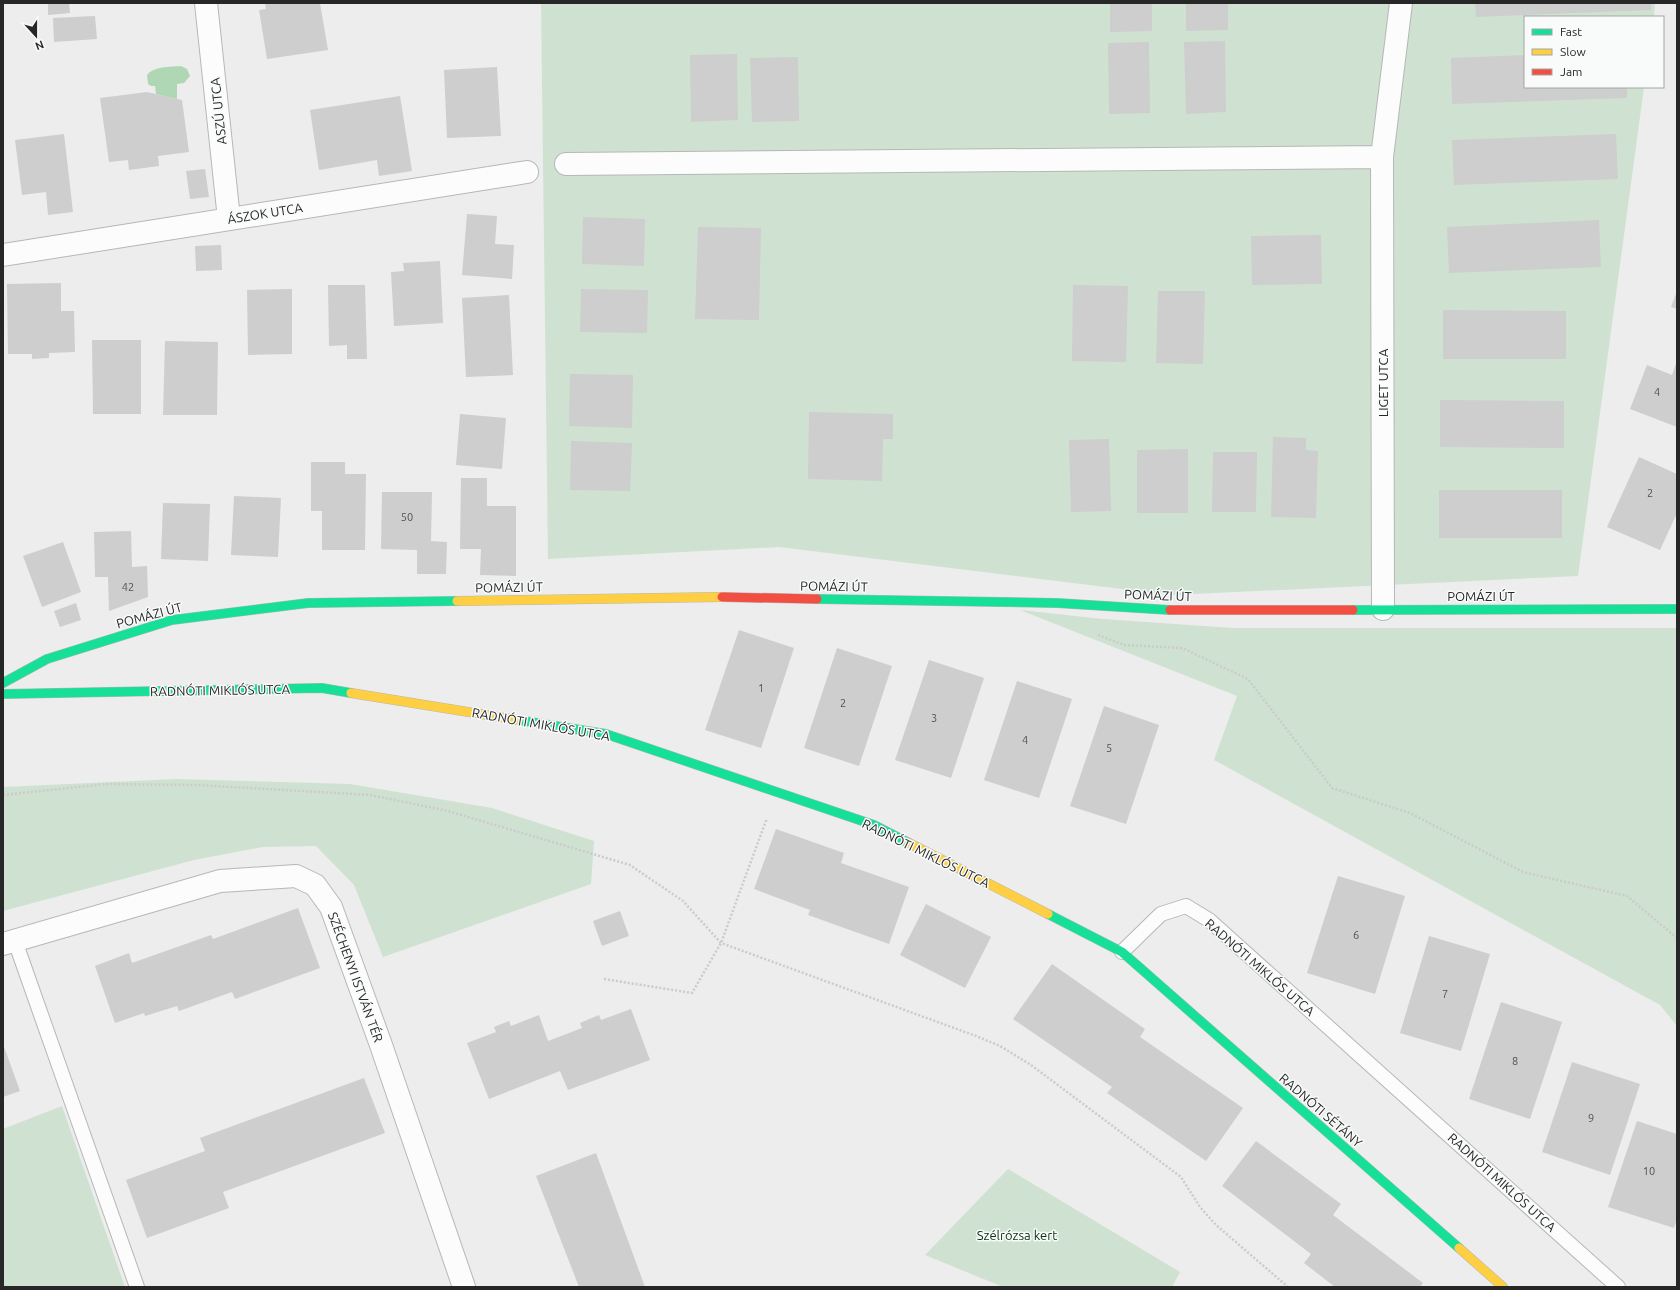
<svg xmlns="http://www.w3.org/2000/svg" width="1680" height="1290" viewBox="0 0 1680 1290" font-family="Ubuntu,sans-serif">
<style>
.green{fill:#cfe2d1}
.water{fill:#afd7b4}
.building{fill:#cdcecd}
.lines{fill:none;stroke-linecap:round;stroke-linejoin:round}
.lane-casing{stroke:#b6b7b6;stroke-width:16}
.street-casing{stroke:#b6b7b6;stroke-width:24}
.fast-casing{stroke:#b6b7b6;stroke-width:10}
.slow-casing{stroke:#b6b7b6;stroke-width:10}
.jam-casing{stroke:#b6b7b6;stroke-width:10}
.path{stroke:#cacbca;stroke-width:2.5;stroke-dasharray:2 2;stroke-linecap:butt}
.lane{stroke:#fcfcfc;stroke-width:14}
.street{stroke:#fcfcfc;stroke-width:22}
.fast{stroke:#16e098;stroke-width:9}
.slow{stroke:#ffcf43;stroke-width:9}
.jam{stroke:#f24e42;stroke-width:9}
.labels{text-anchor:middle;stroke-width:3;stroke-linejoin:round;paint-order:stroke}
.number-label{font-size:11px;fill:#505150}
.street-label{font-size:13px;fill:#262726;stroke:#f8fbf9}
.park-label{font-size:13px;fill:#083213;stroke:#f8fbf9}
</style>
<rect width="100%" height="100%" fill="#ecedec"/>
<path class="green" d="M541 3H1655L1654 17H1525V87H1644L1578 576 1171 595 779 547 548 559Z
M1020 610 1103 619 1233 628H1677V1026L1660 1005 1214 760 1237 696Z
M177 779 350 784 492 808 594 841 591 884 383 957 354 885 316 846 263 847 194 860 3 911V787Z
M62 1106 125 1287H3V1129Z
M1008 1169 1180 1272 1172 1287H1003L925 1255Z"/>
<path class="water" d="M181 66 187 69 190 76 184 83 177 84V99L156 94 155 86H151L148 84 147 75C154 66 170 67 181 66Z"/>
<path class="building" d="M48 3H69L70 13 48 15Z
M265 3H320L328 50 267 59 259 10 266 9Z
M1110 3H1152V31L1110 32Z
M1186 3H1228V30L1186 31Z
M1475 3H1651V10L1476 17Z
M95 16 97 39 54 42 53 18Z
M1225 41 1226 112 1186 114 1184 42Z
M1149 42 1150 113 1109 114 1108 43Z
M737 54 738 120 691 122 690 55Z
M1525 55V87H1627V98L1452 104 1451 58Z
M798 57 799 121 752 122 750 58Z
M497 67 501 136 447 138 444 70Z
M147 92 182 100 189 152 158 156 159 166 129 170 128 160 109 162 100 98Z
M400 96 412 171 379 176 377 160 319 170 310 110Z
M64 134 73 212 48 215 46 192 22 195 15 140Z
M1616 134 1618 179 1454 185 1452 140Z
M205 169 209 197 190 199 186 171Z
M467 214 497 216 495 244 514 245 512 279 462 275Z
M583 217 645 219 644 266 582 264Z
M1599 220 1601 267 1449 273 1447 227Z
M698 227 761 228 759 320 695 319Z
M1321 235 1322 284 1252 285 1251 236Z
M221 245 222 270 196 271 195 246Z
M440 261 443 323 394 326 391 272 404 271 403 263Z
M61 283V311H74L75 352 49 353V358L32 359V354H8L7 284Z
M328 285H365L367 359H347V345L329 346Z
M1073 285 1128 286 1126 362 1072 361Z
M292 289V354L248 355 247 290Z
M581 289 648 290 647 333 580 332Z
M1158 291H1205L1203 364 1156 363Z
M1677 291V309L1671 307Z
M509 295 513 375 466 377 462 298Z
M1443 310 1566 311V359H1443Z
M92 340H141V414H93Z
M165 341 218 342 217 415H163Z
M1677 361V427L1630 409 1647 365 1672 375Z
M570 374 633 375 632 428 569 426Z
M1440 400 1564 401V448L1440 447Z
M809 412 893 414V439H883L882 481 808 479Z
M460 414 506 418 502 469 456 465Z
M1273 437 1306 438V450L1318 451 1316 518 1271 517Z
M1109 439 1111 511 1071 512 1069 440Z
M571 441 632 443 630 491 570 490Z
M1188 449V513H1137V450Z
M1213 452H1257L1256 512H1212Z
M1639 457 1677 474V513L1660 550 1607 527Z
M311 462H345V474H366L365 550H322V511H311Z
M461 478H487V506H516V576L480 575 481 549H460Z
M1439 490H1562V538H1439Z
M382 492H432L431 541 447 542 446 574H417V550L381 549Z
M234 496 281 498 278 557 231 555Z
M163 503 210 504 208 561 161 559Z
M131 531 132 567 147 566 148 597 109 611 108 577H95L94 532Z
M63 542 81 592 42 607 23 556Z
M76 603 81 620 60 627 54 611Z
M739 630 794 648 761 748 705 730Z
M837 648 892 666 859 766 804 748Z
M929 660 984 678 951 778 895 760Z
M1017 681 1072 699 1039 798 984 780Z
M1104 706 1159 725 1126 824 1070 806Z
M776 829 844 853 841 863 909 887 889 944 808 915 810 910 754 889Z
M1338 876 1405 896 1375 994 1307 973Z
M926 904 991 937 965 988 900 955Z
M298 908 320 968 235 999 232 992 179 1011 177 1006 145 1016 144 1013 115 1023 95 966 129 953 132 963 211 935 213 939Z
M620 911 629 936 602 946 593 921Z
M1429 936 1490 954 1461 1051 1400 1033Z
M1052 964 1145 1029 1140 1037 1243 1108 1206 1161 1107 1093 1112 1087 1013 1019Z
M1501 1002 1562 1022 1530 1119 1469 1099Z
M631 1009 650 1060 568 1090 560 1071 489 1099 467 1043 496 1032 494 1027 509 1021 511 1026 539 1015 548 1041 582 1028 580 1023 599 1015 601 1020Z
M3 1044 20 1091 3 1097Z
M1572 1062 1640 1084 1610 1175 1542 1152Z
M364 1078 385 1133 223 1192 229 1208 147 1238 126 1180 205 1151 200 1138Z
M1637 1121 1677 1134V1219L1674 1228 1608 1207Z
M1256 1141 1341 1204 1333 1215 1423 1283 1420 1287H1335L1304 1263 1311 1254 1222 1186Z
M596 1153 645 1287H579L536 1176Z"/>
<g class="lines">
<g class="lane-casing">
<path id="lane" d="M15 941 137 1287
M1122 952 1161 914 1186 906 1209 920 1618 1287"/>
</g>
<g class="street-casing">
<path id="street" d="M206 3 229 219
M1382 157 1383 609
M566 164 1382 157 1401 3
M3 255 527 172
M3 944 220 881 296 876 315 885 331 907 381 1045 464 1287"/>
</g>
<g class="fast-casing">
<path id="fast" d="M817 599 1057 603 1170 610
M1353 610 1677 609
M3 683 47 659 172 620 308 603 457 601
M3 694 322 688 351 693
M518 720 606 734 874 825 909 843
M1048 914 1122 952 1459 1248"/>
</g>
<g class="slow-casing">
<path id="slow" d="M457 601 722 597
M351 693 518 720
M909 843 1048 914
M1459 1248 1503 1287"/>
</g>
<g class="jam-casing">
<path id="jam" d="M722 597 817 599
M1170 610H1353"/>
</g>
<path class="path" d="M1098 635 1124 645 1182 648 1248 679 1332 788 1410 813 1523 872 1627 896 1677 938
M3 795 106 784 197 785 370 795 448 811 630 865 683 901 721 943 976 1036 1000 1046 1031 1065 1181 1177 1200 1207 1216 1225 1288 1287
M604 979 692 993 721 943 767 818"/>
<use href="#lane" class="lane"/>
<use href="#street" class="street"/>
<use href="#fast" class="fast"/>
<use href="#slow" class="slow"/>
<use href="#jam" class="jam"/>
</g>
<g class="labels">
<g class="number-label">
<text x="1657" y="396">4</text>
<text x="1650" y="497">2</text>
<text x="407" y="521">50</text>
<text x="128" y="591">42</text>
<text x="761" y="692">1</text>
<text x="843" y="707">2</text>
<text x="934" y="722">3</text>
<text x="1025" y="744">4</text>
<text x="1109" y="752">5</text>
<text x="1356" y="939">6</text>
<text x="1445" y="998">7</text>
<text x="1515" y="1065">8</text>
<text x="1591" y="1122">9</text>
<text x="1649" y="1175">10</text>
</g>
<g class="street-label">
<text transform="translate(218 111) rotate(-96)" y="5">ASZÚ UTCA</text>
<text transform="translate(265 213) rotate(-9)" y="5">ÁSZOK UTCA</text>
<text transform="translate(1383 383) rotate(-90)" y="5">LIGET UTCA</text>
<text transform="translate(834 586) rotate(1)" y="5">POMÁZI ÚT</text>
<text transform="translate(509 587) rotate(-1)" y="5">POMÁZI ÚT</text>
<text transform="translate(1158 595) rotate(2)" y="5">POMÁZI ÚT</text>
<text x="1481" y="601">POMÁZI ÚT</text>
<text transform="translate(149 615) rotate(-15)" y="5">POMÁZI ÚT</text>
<text transform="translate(220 690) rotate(-1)" y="5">RADNÓTI MIKLÓS UTCA</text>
<text transform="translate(541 724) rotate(10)" y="5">RADNÓTI MIKLÓS UTCA</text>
<text transform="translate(926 853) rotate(26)" y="5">RADNÓTI MIKLÓS UTCA</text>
<text transform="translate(1260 967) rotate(41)" y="5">RADNÓTI MIKLÓS UTCA</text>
<text transform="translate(356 977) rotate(70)" y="5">SZÉCHENYI ISTVÁN TÉR</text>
<text transform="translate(1321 1110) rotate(41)" y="5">RADNÓTI SÉTÁNY</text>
<text transform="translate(1502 1182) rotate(42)" y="5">RADNÓTI MIKLÓS UTCA</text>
</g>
<g class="park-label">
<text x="1017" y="1240">Szélrózsa kert</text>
</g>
</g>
<rect width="1680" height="1290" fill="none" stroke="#262726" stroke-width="8"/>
<rect x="1524" y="16" width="140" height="72" fill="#f8fbf9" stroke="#a4a6a5"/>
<rect x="1532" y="29" width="20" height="6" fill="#16e098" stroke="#a4a6a5"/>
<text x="1560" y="36" font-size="12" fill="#262726">Fast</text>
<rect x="1532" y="49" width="20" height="6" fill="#ffcf43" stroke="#a4a6a5"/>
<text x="1560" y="56" font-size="12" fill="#262726">Slow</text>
<rect x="1532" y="69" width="20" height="6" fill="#f24e42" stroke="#a4a6a5"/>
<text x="1560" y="76" font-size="12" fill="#262726">Jam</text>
<g transform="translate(36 36) rotate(159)" stroke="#f8fbf9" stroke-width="3" paint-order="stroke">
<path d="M0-3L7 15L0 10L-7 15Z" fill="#262726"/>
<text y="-6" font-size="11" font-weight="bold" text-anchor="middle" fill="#262726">N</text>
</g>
</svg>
